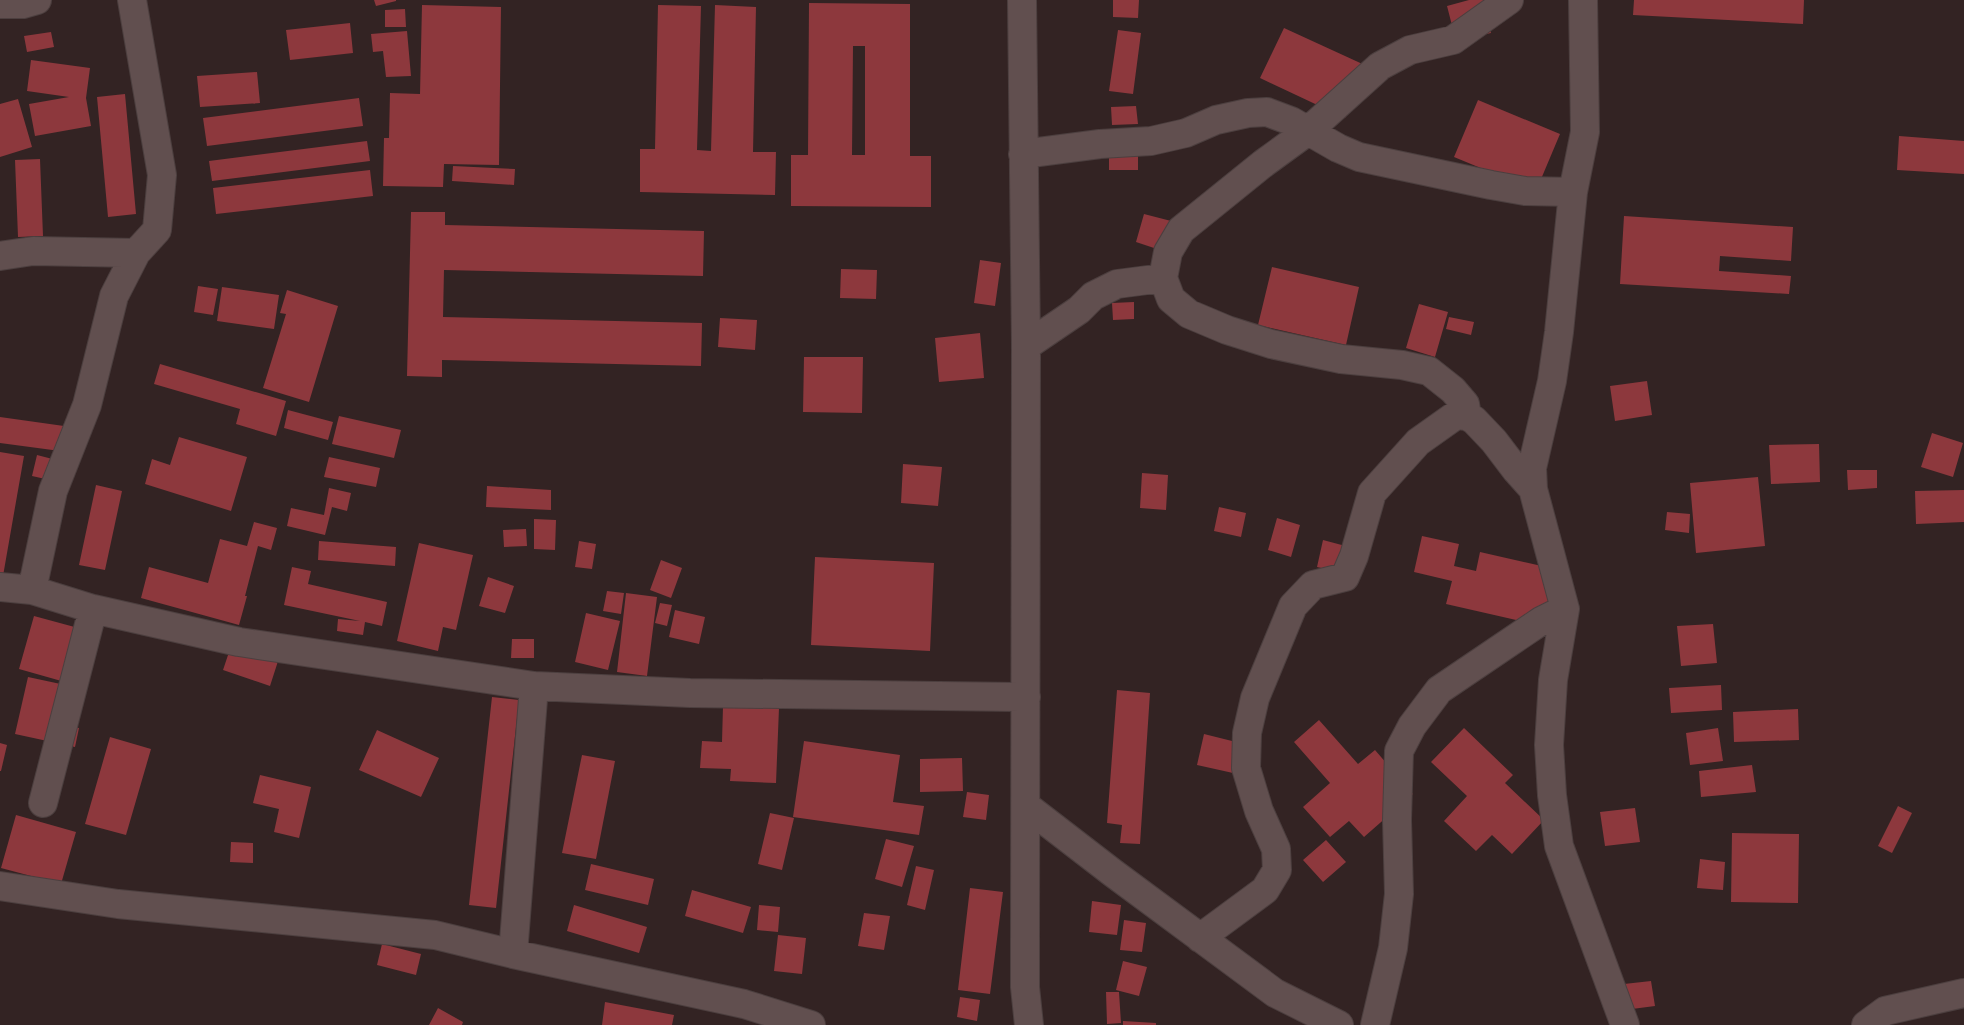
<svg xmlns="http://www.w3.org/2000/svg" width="1964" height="1025" viewBox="0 0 1964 1025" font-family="'Noto Sans',sans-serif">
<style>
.building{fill:#8d383d;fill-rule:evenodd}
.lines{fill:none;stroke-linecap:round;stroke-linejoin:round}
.minor-casing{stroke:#4c3f3f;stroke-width:30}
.minor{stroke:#614f4f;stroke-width:28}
</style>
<rect width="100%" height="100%" fill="#332323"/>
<path class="building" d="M374 0H396V1L376 6Z
M1113 0H1139L1138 18 1113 17Z
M1469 0H1483L1491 33 1456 41 1447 6Z
M1634 0H1804L1803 24 1633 15Z
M809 3 910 4V156H931V207L791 206V155H808ZM853 46H865V155H852Z
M422 5 501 7 499 165 444 164 443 187 383 186 384 138H389L390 93 420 94Z
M658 5 701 6 697 150 711 151 715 5 756 7 753 152H776L775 195 640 192V149H655Z
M405 9 406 27H385V10Z
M350 23 353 53 290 60 286 30Z
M1284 28 1369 67 1345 118 1260 78Z
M1118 30 1141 33 1133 94 1109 91Z
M407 31 411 76 386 77 383 51 373 52 371 34Z
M51 32 54 47 27 52 24 36Z
M31 60 90 68 86 98 91 126 35 136 29 104 69 97 27 91Z
M257 72 260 103 200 107 197 76Z
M125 94 136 214 108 217 97 97Z
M359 98 363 126 207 146 203 118Z
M18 99 32 147 0 157V104Z
M1478 100 1560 134 1536 191 1454 157Z
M1136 106 1138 124 1112 125 1111 107Z
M1109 133H1138V170H1109Z
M1899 136 1964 141V174L1897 170Z
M367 141 370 161 212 181 209 161Z
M40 159 43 236 18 237 15 160Z
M453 166 515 169 514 185 452 181Z
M370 170 373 196 216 214 213 188Z
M411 212H445V225L704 231 703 276 444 270 443 317 702 323 701 366 442 360V377L407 376Z
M1144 214 1175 222 1166 252 1136 242Z
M1624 216 1793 227 1791 261 1720 256 1719 271 1791 276 1789 294 1620 284Z
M980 260 1001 263 995 306 974 303Z
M1272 267 1359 287 1346 345 1258 325Z
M841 269 877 270 876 299 840 298Z
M198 286 218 289 213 315 194 312Z
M222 287 279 295 274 329 217 321Z
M287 290 338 306 309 402 263 388 286 314 280 313Z
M1134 302V319L1113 320 1112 303Z
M1419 304 1448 312 1435 357 1406 348Z
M1449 317 1474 322 1471 335 1446 329Z
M720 318 757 320 755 350 718 347Z
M980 333 984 378 939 382 935 338Z
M804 357H863L862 413 803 412Z
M160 364 286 401 276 436 236 424 240 409 154 384Z
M1647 381 1652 415 1615 421 1610 386Z
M288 410 333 422 328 440 284 428Z
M339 416 401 430 394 458 332 444Z
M0 417 64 426 60 451 0 443Z
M1932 433 1963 443 1953 477 1921 467Z
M179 437 247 457 231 511 145 484 152 459 170 465Z
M1819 444 1820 482 1771 484 1769 445Z
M0 452 24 456 3 576H0Z
M37 455 68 463 63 483 32 476Z
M329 457 380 468 376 487 324 477Z
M903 464 942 467 938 506 901 503Z
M1847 470H1877V488L1848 490Z
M1142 473 1168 475 1166 510 1140 508Z
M1758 477 1765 546 1696 553 1690 483Z
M96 485 122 491 105 570 79 565Z
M487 486 551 490V510L486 507Z
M329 488 351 493 347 511 332 507 325 535 287 526 291 508 324 515Z
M1964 490V522L1916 524 1915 491Z
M1219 507 1246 513 1241 537 1214 531Z
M1667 512 1690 514 1689 533 1665 530Z
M1277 518 1300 525 1291 557 1268 550Z
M534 519 556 520 555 550 534 549Z
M254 522 277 528 271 550 258 546 245 596H247L239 625 141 598 149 567 208 583 220 539 247 546Z
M526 529 527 546 504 547 503 530Z
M1422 536 1459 544 1454 566 1476 571 1480 552 1564 571 1551 628 1446 604 1452 581 1414 572Z
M1323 540 1353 548 1346 574 1317 567Z
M319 541 396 547 395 566 318 560Z
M579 541 596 544 592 569 575 567Z
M419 543 473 555 456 630 443 627 438 651 397 641Z
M815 557 934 563 930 651 811 645Z
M661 560 682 568 671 598 650 590Z
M292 567 311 571 308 584 387 602 382 626 365 622 363 635 337 631 338 619 360 621 284 605Z
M488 577 514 586 505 613 479 606Z
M607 591 624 593 621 614 603 611Z
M626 593 657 597 647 676 617 672Z
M660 603 672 605 667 626 655 623Z
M675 610 705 617 699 644 669 637Z
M586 613 620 621 608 670 575 662Z
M34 616 93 632 79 686 19 669Z
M1713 624 1717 663 1681 666 1677 626Z
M512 639H534V658H511Z
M233 640 280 655 270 686 223 670Z
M28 677 70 686 61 724 79 728 75 747 15 734Z
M1721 685 1722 710 1671 713 1669 688Z
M1117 690 1150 693 1140 844 1120 843 1122 825 1107 823Z
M492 697 519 700 496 908 469 905Z
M723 706 779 708 776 783 730 781 731 769 700 768 702 741 722 742Z
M1798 709 1799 740 1734 742 1733 712Z
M1319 720 1358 764 1375 750 1413 794 1364 837 1349 821 1330 837 1303 807 1330 783 1294 742Z
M1464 728 1513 775 1505 783 1544 820 1512 854 1492 835 1476 851 1444 821 1467 796 1431 762Z
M1718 728 1723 761 1690 765 1686 733Z
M377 730 439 758 421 797 359 770Z
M1204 734 1240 743 1233 773 1197 765Z
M110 737 151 749 126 835 85 824Z
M804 741 900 755 893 802 924 806 919 835 793 817Z
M0 743 7 745 1 771H0Z
M582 755 615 761 596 859 562 853Z
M962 758 963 791 920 792V759Z
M1752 765 1756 792 1701 797 1699 771Z
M260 775 311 787 299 838 274 832 279 809 253 803Z
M967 792 989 795 986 820 963 817Z
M1898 806 1912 813 1892 853 1878 846Z
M1635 808 1640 842 1605 846 1600 812Z
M770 813 794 818 782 870 758 864Z
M16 815 76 832 61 884 1 868Z
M1732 833 1799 834 1798 903 1731 902Z
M886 839 914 846 902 887 875 879Z
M1326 840 1346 862 1323 882 1303 860Z
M231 842 253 843V863L230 862Z
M1700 859 1725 862 1723 890 1697 888Z
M591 864 654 879 648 905 585 890Z
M916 866 934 870 925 910 907 905Z
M970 888 1003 892 990 994 958 990Z
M692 890 751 907 743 933 685 916Z
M1092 901 1121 905 1117 935 1089 932Z
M574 905 647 927 639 953 567 931Z
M759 905 780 907 778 932 757 930Z
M864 913 890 916 884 950 858 946Z
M1124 920 1146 923 1142 952 1120 950Z
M778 935 806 938 802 974 774 971Z
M382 944 421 954 416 975 377 965Z
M1123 961 1147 967 1139 996 1116 990Z
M1651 981 1655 1006 1609 1012 1606 986Z
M1106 992H1119L1121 1023 1107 1024Z
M960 997 980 1000 977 1021 957 1017Z
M605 1002 674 1015 672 1025H602Z
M438 1008 463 1022 462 1025H429Z
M1123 1021 1156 1023V1025H1123Z"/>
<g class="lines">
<g class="minor-casing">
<path id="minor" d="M1022 0 1026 346 1025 940V987L1029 1025
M1583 0 1585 132 1573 192 1559 332 1552 381 1532 468 1533 489 1565 609 1553 680 1549 745 1552 795 1559 846 1625 1025
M0 4H23L37 0
M1023 154 1100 144 1151 141 1186 133 1216 120 1248 113 1267 112 1291 121 1338 148 1359 157 1491 185 1525 191 1573 192
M0 256 33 251 136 253
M1026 346 1079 310 1093 296 1117 284 1163 278
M1467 416 1465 404 1453 390 1429 371 1402 365 1341 359 1271 344 1227 330 1189 314 1171 299 1163 278 1168 252 1181 230 1264 163 1308 131 1380 66 1410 50 1453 40 1509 0
M0 587 32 590 93 609 239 642 534 686 690 693 1026 697
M32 590 53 491 87 405 114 296 136 253 157 230 162 175 132 0
M43 803 93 609
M1026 806 1113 873 1275 993 1339 1025
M0 886 118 904 435 935 513 954 744 1004 811 1025
M1200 938 1265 890 1277 870 1276 849 1259 811 1246 768 1247 733 1255 698 1293 606 1313 585 1345 577 1354 556 1372 493 1418 442 1456 415 1467 416 1474 420 1494 441 1516 470 1533 489
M513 954 534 686
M1375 1025 1393 948 1399 894 1397 820 1399 751 1412 726 1439 690 1541 621 1565 609
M1866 1025 1885 1011 1964 993"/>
</g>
<use href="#minor" class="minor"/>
</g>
</svg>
